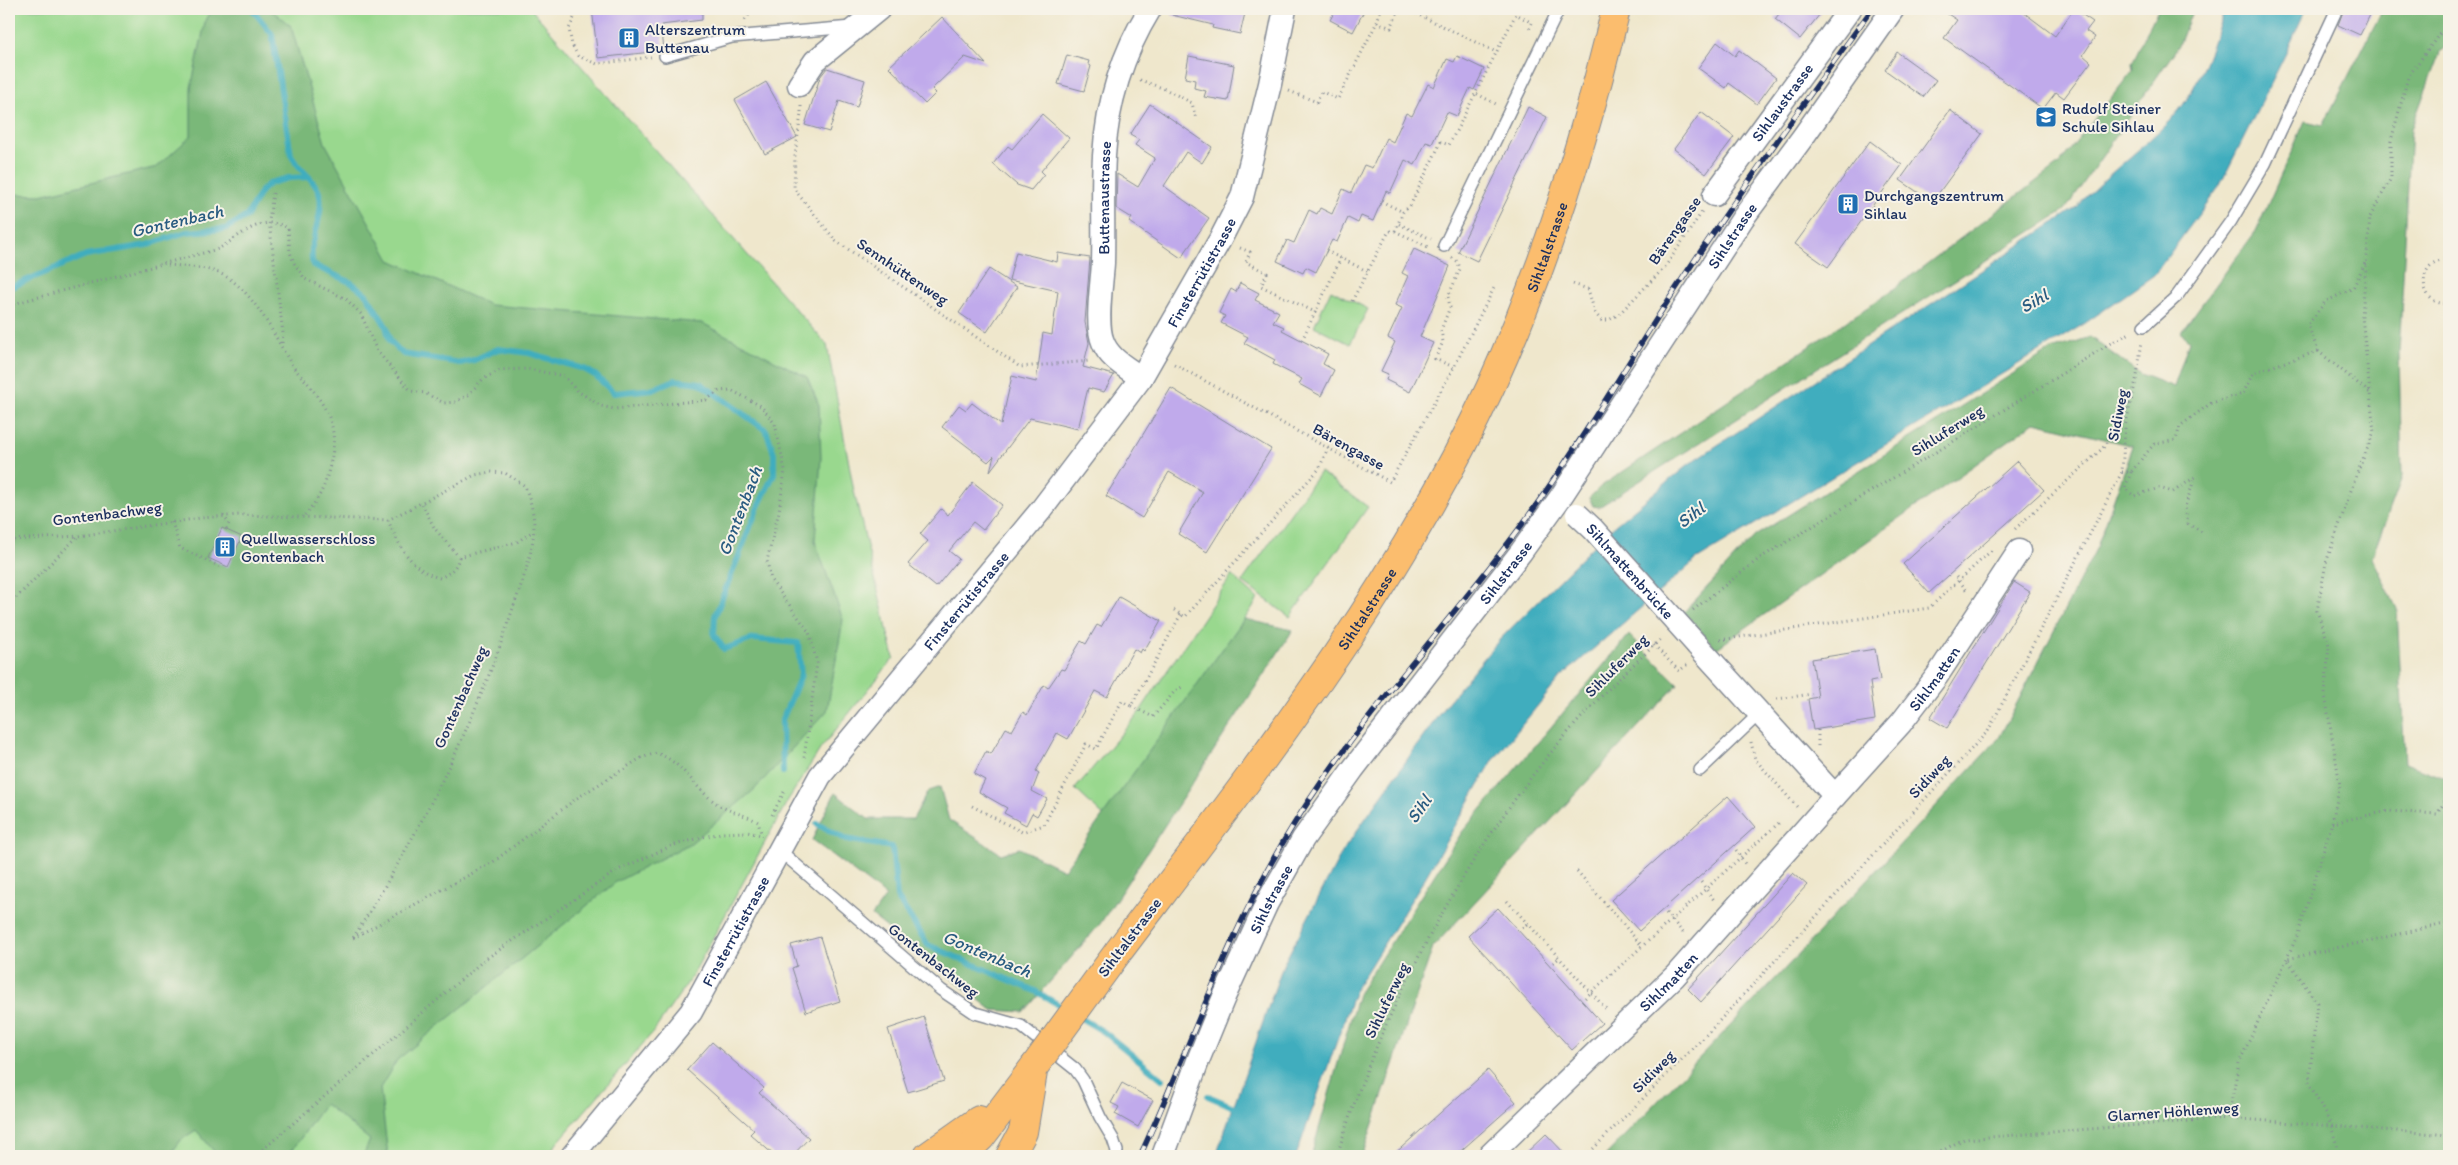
<svg xmlns="http://www.w3.org/2000/svg" width="2458" height="1165" viewBox="0 0 2458 1165" font-family="Itim,sans-serif">
<style>
.green{fill:#99d88e;stroke:#5a8476}
.forest{fill:#7ab879;stroke:#4a746c}
.water{fill:#40adbe;stroke:#2e6e8e}
.lines{fill:none;stroke-linecap:round;stroke-linejoin:round}
.stream{stroke:#40adbe;stroke-width:6}
.building{fill:#c0aaeb}
.lane-casing{stroke:#858b95;stroke-width:14}
.street-casing{stroke:#858b95;stroke-width:25}
.primary-casing{stroke:#858b95;stroke-width:30}
.path{stroke:#858b95;stroke-width:3;stroke-dasharray:1 4;stroke-linecap:butt}
.lane{stroke:#fff;stroke-width:11}
.street{stroke:#fff;stroke-width:22}
.primary{stroke:#fbbd6e;stroke-width:28}
.rail-casing{stroke:#1b2f5e;stroke-width:5.5}
.rail{stroke:#f7f3e8;stroke-width:4;stroke-dasharray:11;stroke-linecap:butt}
.street-bridge-casing{stroke:#858b95;stroke-width:25;stroke-linecap:butt}
.primary-bridge-casing{stroke:#858b95;stroke-width:30;stroke-linecap:butt}
.street-bridge{stroke:#fff;stroke-width:22}
.primary-bridge{stroke:#fbbd6e;stroke-width:28}
.labels{text-anchor:middle;stroke-width:4;stroke-linejoin:round;paint-order:stroke}
.poi-label{font-size:16px;fill:#1b2f5e;stroke:#f7f3e8;text-anchor:start}
.street-label{font-size:16px;fill:#1b2f5e;stroke:#f7f3e8}
.water-label{font-size:18px;font-style:italic;fill:#285b80;stroke:#f7f3e8}
</style>
<rect width="100%" height="100%" fill="#f7f3e8"/>
<filter id="ink" filterUnits="userSpaceOnUse"><feTurbulence type="fractalNoise" baseFrequency=".02" numOctaves="2"/><feDisplacementMap in="SourceGraphic" scale="10" xChannelSelector="R" yChannelSelector="G"/><feConvolveMatrix kernelMatrix="1 2 1 2 8 2 1 2 1" color-interpolation-filters="sRGB"/></filter>
<filter id="wash" filterUnits="userSpaceOnUse"><feTurbulence type="fractalNoise" baseFrequency=".0096" numOctaves="4" result="noise"/><feDisplacementMap in="SourceGraphic" scale="20" xChannelSelector="R" yChannelSelector="G"/><feGaussianBlur stdDeviation="1.12" result="paint"/><feColorMatrix in="noise" values="0 0 0 0 0 0 0 0 0 0 0 0 0 0 0 0 0 1.4 0 .05"/><feComposite in="paint" operator="in"/></filter>
<g filter="url(#wash)">
<rect width="100%" height="100%" fill="#efe7cc"/>
<path class="green" d="M9 9H531L827 345 854 491 894 658 821 748 788 800 691 978 654 1031 546 1156H9Z
M1331 290 1368 309 1350 344 1314 326Z
M1320 472 1368 507 1290 617 1242 582Z
M1232 575 1258 599 1110 822 1075 789 1138 714Z"/>
<path class="forest" d="M216 9H270L291 26 325 143 390 260 490 305 702 323 807 377 819 405 821 458 815 541 843 620 827 711 754 790 691 843 616 882 397 1060 380 1088 388 1156H363L370 1140 325 1104 288 1156H218L196 1130 182 1139 169 1156H9V194L41 195 157 167 191 136V88L206 18Z
M2158 9H2193L2179 45 2065 210 1599 507 1593 506 1589 498 1600 487 1887 294 2059 164 2133 70 2132 63Z
M2383 9H2449V43L2440 52 2411 129 2399 353 2402 477 2372 557 2397 609 2405 763 2449 780V1156H1605L1780 974 1999 738 2097 547 2133 446 2035 422 1716 649 1684 612 1755 536 2049 351 2090 337 2140 374 2174 387 2189 341 2181 332 2256 231 2305 121 2323 125Z
M1244 619 1293 630 1100 924 1024 1012 992 1010 872 916 886 896 812 840 835 793 868 819H913L928 791 940 787 949 820 1001 854 1019 848 1064 870Z
M1629 635 1678 684 1433 947 1362 1156H1311L1358 994 1462 832Z"/>
<path class="water" d="M2225 9H2306L2286 53 2219 187 2154 275 2084 324 1696 560 1561 677 1492 762 1425 878 1355 990 1296 1156H1216L1283 965 1344 849 1447 703 1500 639 1608 531 1689 464 2076 208C2106 174 2143 149 2174 116 2198 91 2213 41 2225 9Z"/>
<g class="lines">
<path class="stream" d="M252 9 272 34 291 155C298 169 317 181 320 196 324 219 307 243 313 265L352 283 366 294 386 326 390 341 403 354 460 363 474 360 498 349 529 353 584 369 595 375 614 393 653 389 675 380 700 383 766 430 774 453V474L758 507 715 616 714 635 724 649 753 639 798 643 801 675 782 720 783 772
M9 288 86 255 147 245 186 232 225 229 247 216 261 191 270 183 289 178 309 177
M817 824 845 839 892 847 897 897 928 945 1035 991 1068 1010
M1079 1017 1104 1032 1162 1079
M1208 1096 1241 1110"/>
</g>
<g id="blocks">
<path class="building" d="M592 9H702V20L661 25 664 49 660 51 598 58Z
M1173 9H1246L1240 34 1212 28 1213 25 1172 15Z
M1336 9H1365L1353 32 1330 20Z
M1783 9H1824L1800 39 1775 19Z
M1940 9H2019L2055 36 2074 9 2093 22 2086 31 2095 37 2083 55 2091 62 2064 98 2056 92 2043 109 1944 38 1957 20Z
M2344 9H2373L2360 35 2338 25Z
M942 17 986 64 965 57 932 89 936 93 925 104 889 67Z
M1717 42 1735 56 1739 50 1776 78 1757 104 1729 83 1726 88 1698 68Z
M1897 52 1936 80 1923 97 1885 70Z
M1067 55 1089 61 1088 64 1091 66 1084 91 1058 84Z
M1189 56 1234 65 1228 101 1204 97 1206 91 1194 88 1195 80 1185 78Z
M1457 56 1484 69 1474 90 1470 88 1457 116 1447 112 1432 144 1426 142 1415 165 1405 160 1390 193 1386 191 1373 221 1361 216 1358 223 1348 218 1337 242 1332 240 1316 272 1306 267 1303 273 1277 261 1287 240 1294 243 1309 210 1317 214 1320 208 1332 214 1343 189 1351 193 1364 165 1372 168 1386 138 1393 142 1406 113 1412 116 1428 84 1434 87 1447 59 1454 62Z
M827 68 865 80 857 107 839 101 829 132 805 125 820 77Z
M766 82 797 137 765 154 735 100Z
M1150 104 1212 147 1202 163 1186 152 1164 186 1209 218 1181 258 1129 222 1132 218 1116 208 1117 174 1138 187 1155 158 1135 145 1139 140 1130 135Z
M1528 107 1547 117 1477 261 1458 252Z
M1950 110 1982 134 1932 202 1900 180Z
M1701 112 1734 137 1706 174 1674 149Z
M1042 114 1069 138 1041 171 1044 174 1031 190 1017 185 993 164 1008 146 1012 149Z
M1870 141 1902 165 1828 267 1795 244Z
M1414 249 1450 266 1420 337 1433 343 1410 392 1386 380 1388 374 1381 371 1395 342 1388 338 1402 308 1395 305 1408 276 1402 273Z
M1016 252 1057 262 1058 253 1090 258 1085 322 1089 343 1083 367 1114 375 1104 392 1088 388 1078 429 1030 418 990 471 994 456 988 462 942 427 959 405 966 410 972 403 1001 425 1012 376 1036 382 1043 333 1052 335 1058 291 1009 280Z
M989 269 1017 287 987 332 959 313Z
M1240 283 1259 293 1255 300 1279 312 1273 322 1284 327 1282 330 1328 354 1323 364 1334 370 1321 396 1299 384 1302 379 1273 364 1275 360 1244 343 1248 337 1221 323 1225 316 1219 313 1231 289 1236 292Z
M1171 388 1271 449 1207 552 1178 534 1203 492 1169 472 1142 518 1106 496Z
M2017 461 2044 490 1929 593 1903 564Z
M973 482 1002 505 983 530 973 522 949 551 959 559 936 587 908 564 928 541 920 534 941 509 948 515Z
M222 528 242 537 228 567 208 558Z
M2014 582 2030 592 1947 728 1930 718Z
M1119 597 1161 621 1144 651 1142 649 1140 653 1134 649 1107 697 1095 691 1068 739 1057 733 1036 771 1039 773 1032 791 1047 799 1037 816 1032 813 1026 825 1004 813 1007 808 979 792 985 780 974 774 986 751 991 754 1006 728 1012 731 1023 712 1027 715 1044 685 1048 688 1061 669 1064 670 1081 641 1086 644 1097 625 1101 627Z
M1875 649 1880 680 1870 682 1875 720 1813 730 1808 699 1818 697 1812 659Z
M1728 796 1755 827 1639 931 1611 900Z
M1793 873 1807 885 1701 1002 1688 989Z
M1498 908 1602 1023 1572 1050 1468 936Z
M820 937 840 1001 806 1012 792 968 797 966 791 945Z
M924 1017 944 1081 908 1092 888 1029Z
M712 1042 764 1088 759 1093 809 1138 792 1156H775L750 1134 754 1130 687 1070Z
M1488 1070 1516 1102 1455 1156H1392Z
M1122 1083 1153 1100 1138 1127 1115 1114 1119 1107 1111 1103Z
M1546 1134 1567 1156H1523Z"/>
</g>
</g>
<g filter="url(#ink)">
<use href="#blocks" fill-opacity="0" stroke="#858b95" stroke-width="1"/>
<g class="lines">
<g class="lane-casing">
<path id="lane" d="M665 56 732 37 852 27
M1444 246 1559 9
M2144 326 2177 296 2231 221 2265 164 2337 9
M1700 770 1760 713
M779 850 941 990 975 1013 1021 1026 1075 1069 1083 1080 1100 1117 1113 1139 1117 1151 1116 1156"/>
</g>
<g class="street-casing">
<g id="street">
<path d="M799 85 815 61 879 9"/>
<path id="s1" d="M1714 195 1850 9"/>
<path id="s2" d="M1141 378C1128 368 1109 359 1103 342 1095 324 1102 283 1103 263 1104 227 1102 191 1104 156 1107 104 1123 53 1150 9"/>
<path id="s3" d="M1835 796 1901 723 1937 676 2019 551"/>
<path id="s4" d="M572 1156 691 1012 820 776 1041 510 1141 378 1221 238 1242 197 1270 84 1285 9"/>
<path id="s5" d="M1163 1156 1199 1058 1224 997 1267 903 1303 839 1353 769 1521 552 1560 498 1743 218 1803 137 1893 9"/>
<path id="s6" d="M1489 1156 1675 976 1835 796 1697 645"/>
</g>
</g>
<g class="primary-casing">
<g id="primary">
<path id="s7" d="M1118 952C1254 772 1395 594 1490 388 1546 266 1585 139 1616 9"/>
<path d="M928 1156 979 1120"/>
<path d="M961 1156 981 1137 1034 1067"/>
<path d="M1010 1156 1023 1132 1033 1072"/>
</g>
</g>
<path class="path" d="M578 9 569 29 572 45 578 56 597 64 651 57
M1407 9 1496 52
M745 20 753 9
M1377 22 1391 28 1399 9
M1140 80 1165 89 1192 103 1196 119
M1289 91 1317 102 1322 92 1338 99 1377 22 1381 9
M1477 94 1496 104
M801 106V114L795 155 794 189 836 241 1020 367 1090 361
M273 193 269 221 283 333 282 343
M1381 201 1403 212
M1399 224 1431 239
M1395 231 1403 212 1410 206 1441 142 1449 145 1516 14 1532 23 1528 32
M1240 248 1250 252 1246 262 1267 273 1261 286 1319 314
M1326 251 1369 272
M1452 258 1458 262 1460 269 1448 297 1450 307 1441 330 1443 342 1435 359 1454 367
M2449 260C2416 256 2416 308 2449 303
M168 265C183 266 199 267 213 271 249 281 273 333 290 362 294 369 301 376 307 382 330 413 339 428 330 465 324 490 321 495 305 515
M1573 284 1588 289 1595 313 1601 320H1609L1619 314 1665 267 1702 212
M1352 301 1389 231H1395L1428 247
M9 305 218 249C241 236 261 213 288 228L290 252 294 263 305 279 346 299 361 314 377 351 411 391 425 393 444 403 455 402 468 395 483 379 500 370 528 369 564 376 576 390 601 406 614 409 706 400 719 391 731 390 761 406 775 424 785 470 779 511 767 561 771 580 809 632 817 663 804 758
M1302 340 1341 258
M2318 351 2370 393
M1174 364 1390 482 1454 367 1494 288
M2122 472H2131L2154 444 2176 440 2180 426 2211 403 2243 394 2253 373 2318 351 2308 325 2325 302 2353 288 2365 263
M2131 472 2125 488 2134 496 2159 488 2173 492 2195 477 2185 507 2188 524 2202 532
M223 516 229 523 226 530
M388 520C398 545 412 571 440 578 450 573 457 568 459 557L435 529 422 504
M172 522 180 548 223 568
M2015 529 2103 448 2129 404
M9 540 78 536 201 518 240 515 388 520 475 475 491 472 505 473 525 486C530 499 534 513 534 527 533 555 521 585 512 611 475 724 417 838 353 938
M459 557 517 542 533 531
M1956 577 1968 592
M9 605 77 537
M1174 610 1185 617 1319 469 1328 448
M1693 610 1760 558 1951 443 2111 343 2130 333
M1720 640 1929 608 1992 550
M1654 645 1679 671 1688 664
M1777 699 1812 694
M1131 706 1153 717 1175 691 1182 687
M1818 730V746
M1751 742 1755 759 1797 807
M972 806 1022 832 1044 825 1086 744 1096 749 1122 701 1131 706 1181 614
M772 815 784 792
M2332 823 2388 811 2437 814 2449 795
M1736 850 1745 864
M1577 871 1642 946
M1701 882 1714 900
M1507 901 1608 1011
M1666 913 1685 935
M1522 928 1528 923
M353 938 493 862 577 798 641 758 656 753C682 761 694 788 716 803 728 812 745 814 758 822L762 836
M1553 963 1559 958
M1585 998 1781 821
M2228 1118 2239 1063 2298 934 2332 823 2340 785 2325 695 2329 645 2317 611 2326 563 2356 476 2374 432 2362 316 2370 217 2391 178V141L2408 77 2440 33 2449 29
M255 1156 484 960 618 870 671 846 703 837 721 833 747 832 761 835
M1337 1156C1381 1008 1475 834 1579 720 1605 691 1634 664 1662 638
M1586 1156 1709 1032 1988 731 2122 472 2125 427 2137 376 2142 341
M1932 1156 1964 1139 2228 1118 2449 1135
M2340 1156 2331 1125 2309 1083 2317 1003 2287 959 2449 923"/>
<use href="#lane" class="lane"/>
<use href="#street" class="street"/>
<use href="#primary" class="primary"/>
<g class="rail-casing">
<path id="rail" d="M1140 1156C1188 1053 1224 943 1282 844 1351 725 1449 626 1529 515 1582 442 1626 365 1675 290 1738 194 1805 101 1872 9"/>
</g>
<use href="#rail" class="rail"/>
<g class="street-bridge-casing">
<g id="street-bridge">
<path id="s8" d="M1577 514 1593 529 1697 645"/>
</g>
</g>
<g class="primary-bridge-casing">
<path id="primary-bridge" d="M1034 1067 1118 952"/>
</g>
<use href="#street-bridge" class="street-bridge"/>
<use href="#primary-bridge" class="primary-bridge"/>
</g>
</g>
<defs>
<g id="building-square" transform="scale(1.125)"><rect x="-9" y="-9" width="18" height="18" rx="4" fill="#1f6fb2" stroke="#f7f3e8"/><path d="M-4-6H4V6H1V3H-1V6H-4ZM-2.5-4.3h1.7v1.8h-1.7ZM.8-4.3h1.7v1.8H.8ZM-2.5-1h1.7V.8h-1.7ZM.8-1h1.7V.8H.8Z" fill="#fff"/></g>
<g id="school-square" transform="scale(1.125)"><rect x="-9" y="-9" width="18" height="18" rx="4" fill="#1f6fb2" stroke="#f7f3e8"/><path d="M0-5L7-2L0 1L-7-2ZM-4 1L0 2.5L4 1V4Q0 6-4 4Z" fill="#fff"/></g>
</defs>
<g fill-rule="evenodd">
<use href="#building-square" x="629" y="38"/>
<use href="#school-square" x="2046" y="117"/>
<use href="#building-square" x="1848" y="204"/>
<use href="#building-square" x="225" y="547"/>
</g>
<g class="labels">
<g class="poi-label">
<text x="645" y="35">Alterszentrum<tspan x="645" dy="18">Buttenau</tspan></text>
<text x="2062" y="114">Rudolf Steiner<tspan x="2062" dy="18">Schule Sihlau</tspan></text>
<text x="1864" y="201">Durchgangszentrum<tspan x="1864" dy="18">Sihlau</tspan></text>
<text x="241" y="544">Quellwasserschloss<tspan x="241" dy="18">Gontenbach</tspan></text>
</g>
<g class="street-label">
<text dy="6" stroke="none"><textPath href="#s1" startOffset="115">Sihlaustrasse</textPath></text>
<text dy="6" stroke="none"><textPath href="#s2" startOffset="198">Buttenaustrasse</textPath></text>
<text transform="translate(1674 230) rotate(-55)" y="6">Bärengasse</text>
<text dy="6" stroke="none"><textPath href="#s5" startOffset="1088">Sihlstrasse</textPath></text>
<text dy="6" stroke="none"><textPath href="#s7" startOffset="829">Sihltalstrasse</textPath></text>
<text transform="translate(903 271) rotate(34)" y="6">Sennhüttenweg</text>
<text dy="6" stroke="none"><textPath href="#s4" startOffset="1089">Finsterrütistrasse</textPath></text>
<text transform="translate(2117 415) rotate(-79)" y="6">Sidiweg</text>
<text transform="translate(1947 430) rotate(-32)" y="6">Sihluferweg</text>
<text transform="translate(1349 446) rotate(29)" y="6">Bärengasse</text>
<text transform="translate(107 513) rotate(-7)" y="6">Gontenbachweg</text>
<text dy="6" stroke="none"><textPath href="#s5" startOffset="682">Sihlstrasse</textPath></text>
<text dy="6" stroke="none"><textPath href="#s8" startOffset="78">Sihlmattenbrücke</textPath></text>
<text dy="6" stroke="none"><textPath href="#s4" startOffset="684">Finsterrütistrasse</textPath></text>
<text dy="6" stroke="none"><textPath href="#s7" startOffset="424">Sihltalstrasse</textPath></text>
<text transform="translate(1616 665) rotate(-45)" y="6">Sihluferweg</text>
<text dy="6" stroke="none"><textPath href="#s3" startOffset="154">Sihlmatten</textPath></text>
<text transform="translate(460 697) rotate(-66)" y="6">Gontenbachweg</text>
<text transform="translate(1929 776) rotate(-47)" y="6">Sidiweg</text>
<text dy="6" stroke="none"><textPath href="#s5" startOffset="279">Sihlstrasse</textPath></text>
<text dy="6" stroke="none"><textPath href="#s4" startOffset="279">Finsterrütistrasse</textPath></text>
<text transform="translate(1129 937) rotate(-53)" y="6">Sihltalstrasse</text>
<text transform="translate(934 960) rotate(38)" y="6">Gontenbachweg</text>
<text dy="6" stroke="none"><textPath href="#s6" startOffset="250">Sihlmatten</textPath></text>
<text transform="translate(1386 1000) rotate(-64)" y="6">Sihluferweg</text>
<text transform="translate(1653 1071) rotate(-45)" y="6">Sidiweg</text>
<text transform="translate(2173 1111) rotate(-4)" y="6">Glarner Höhlenweg</text>
</g>
<g class="water-label">
<text transform="translate(177 221) rotate(-13)" y="6">Gontenbach</text>
<text transform="translate(2034 301) rotate(-30)" y="6">Sihl</text>
<text transform="translate(740 511) rotate(-69)" y="6">Gontenbach</text>
<text transform="translate(1691 515) rotate(-37)" y="6">Sihl</text>
<text transform="translate(1419 809) rotate(-55)" y="6">Sihl</text>
<text transform="translate(987 954) rotate(23)" y="6">Gontenbach</text>
</g>
</g>
<rect width="2458" height="1165" fill="none" stroke="#f7f3e8" stroke-width="30"/>
</svg>
